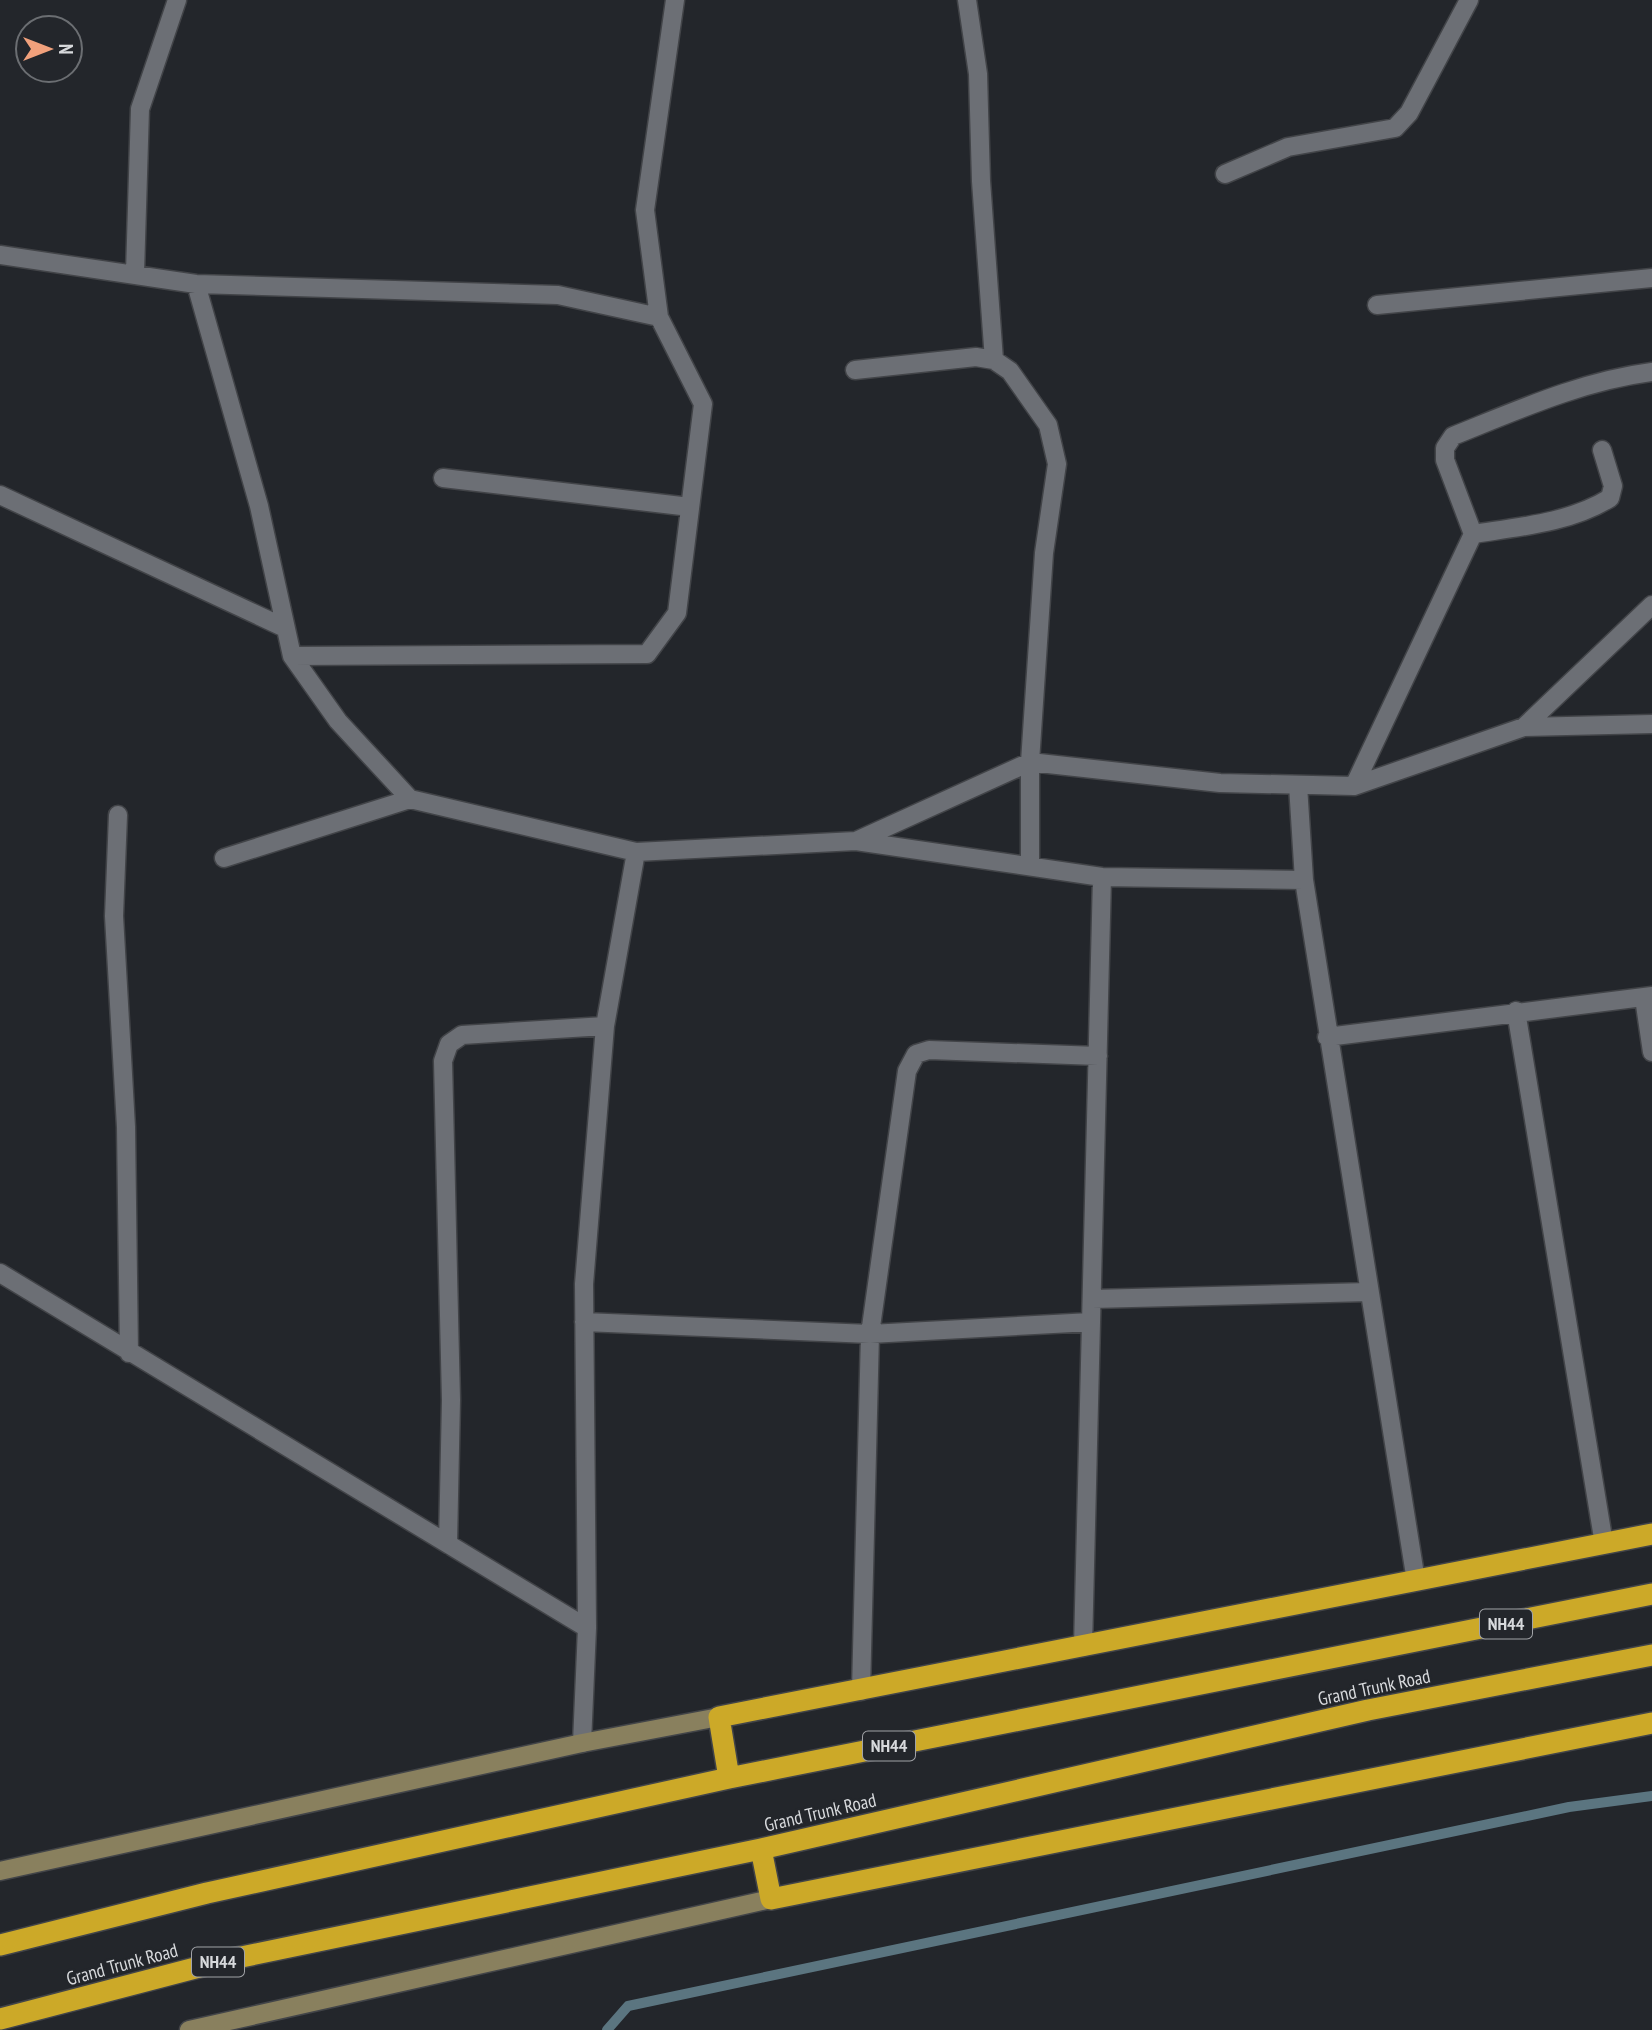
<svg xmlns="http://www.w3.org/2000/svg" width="1652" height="2030" viewBox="0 0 1652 2030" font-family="'PT Sans Narrow',sans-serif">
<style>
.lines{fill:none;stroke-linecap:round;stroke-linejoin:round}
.stream{stroke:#5b7580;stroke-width:10}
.street-casing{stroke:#424448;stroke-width:21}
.secondary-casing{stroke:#424448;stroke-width:21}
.highway-casing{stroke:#424448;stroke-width:24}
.street{stroke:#6c6f75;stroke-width:18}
.secondary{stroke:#89805e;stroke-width:18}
.highway{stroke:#cca928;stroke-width:21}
.labels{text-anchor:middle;stroke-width:5;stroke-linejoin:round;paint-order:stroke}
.shield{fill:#23262b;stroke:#a1a3a7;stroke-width:2}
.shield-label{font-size:18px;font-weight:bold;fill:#d7d9dc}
.street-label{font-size:19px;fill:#d7d9dc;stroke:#23262b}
</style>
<rect width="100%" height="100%" fill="#23262b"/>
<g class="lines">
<path class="stream" d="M607 2030 628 2006 1569 1807 1652 1796"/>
<g class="street-casing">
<path id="street" d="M967 0 978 74 981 181 994 360
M1225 174 1288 147 1395 128 1409 113 1469 0
M0 255 196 284 558 295 659 317
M135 273 140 109 177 0
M196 284 259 506 292 656 338 721 410 799 636 852 856 841 1102 877 1304 880
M1377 305 1652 278
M855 370 976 357 994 360 1010 371 1048 425 1057 464 1044 553 1030 762V864
M443 478 690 507
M0 495 283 627
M1473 534C1518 527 1570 523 1610 498L1613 486 1602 450
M292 656 647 654 677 613 703 404 659 317 645 210 675 0
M1524 727 1652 724
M1298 785 1304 880 1416 1581
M1354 786 1473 534 1445 460V448L1453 436C1518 410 1582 381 1652 372
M118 815 114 916 126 1127 129 1353
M856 841 1030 762 1220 783 1354 786 1524 727 1652 605
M224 858 410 799
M1644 998 1652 1052
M1516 1011 1604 1544
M1327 1037 1652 996
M0 1273 587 1628
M1092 1299 1369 1292
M584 1322 870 1334 1091 1322
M448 1544 451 1400 443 1061 449 1044 462 1035 605 1026
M1083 1647 1102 877
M861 1691 870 1334 907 1071 916 1054 929 1050 1098 1056
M582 1743 587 1628 584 1284 605 1026 636 852"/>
</g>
<g class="secondary-casing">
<path id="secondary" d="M0 1871 582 1743 719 1717
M189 2030 771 1899"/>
</g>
<g class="highway-casing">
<path id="highway" d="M729 1778 719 1717 1652 1534
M761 1849 771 1899 1652 1723
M0 1945 207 1893 729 1778 1652 1594
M0 2019 222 1961 761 1849 1368 1710 1652 1655"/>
</g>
<use href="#street" class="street"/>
<use href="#secondary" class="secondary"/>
<use href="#highway" class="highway"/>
</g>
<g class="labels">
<g class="shield">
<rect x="1480" y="1609.5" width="52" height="29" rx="5"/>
<rect x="863" y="1731.5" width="52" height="29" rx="5"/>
<rect x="192" y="1947.5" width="52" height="29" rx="5"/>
</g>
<g class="shield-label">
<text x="1506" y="1630">NH44</text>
<text x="889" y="1752">NH44</text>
<text x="218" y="1968">NH44</text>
</g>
<g class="street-label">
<text transform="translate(1374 1687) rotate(-12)" y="7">Grand Trunk Road</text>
<text transform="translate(820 1812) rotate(-13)" y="7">Grand Trunk Road</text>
<text transform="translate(122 1964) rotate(-15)" y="7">Grand Trunk Road</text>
</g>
</g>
<g transform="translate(49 49) rotate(90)"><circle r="33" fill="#23262b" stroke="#6b6e72" stroke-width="2"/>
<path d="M0-5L12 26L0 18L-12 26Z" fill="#f1a17c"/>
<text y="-10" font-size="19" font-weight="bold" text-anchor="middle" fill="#d7d9dc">N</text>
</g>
</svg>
